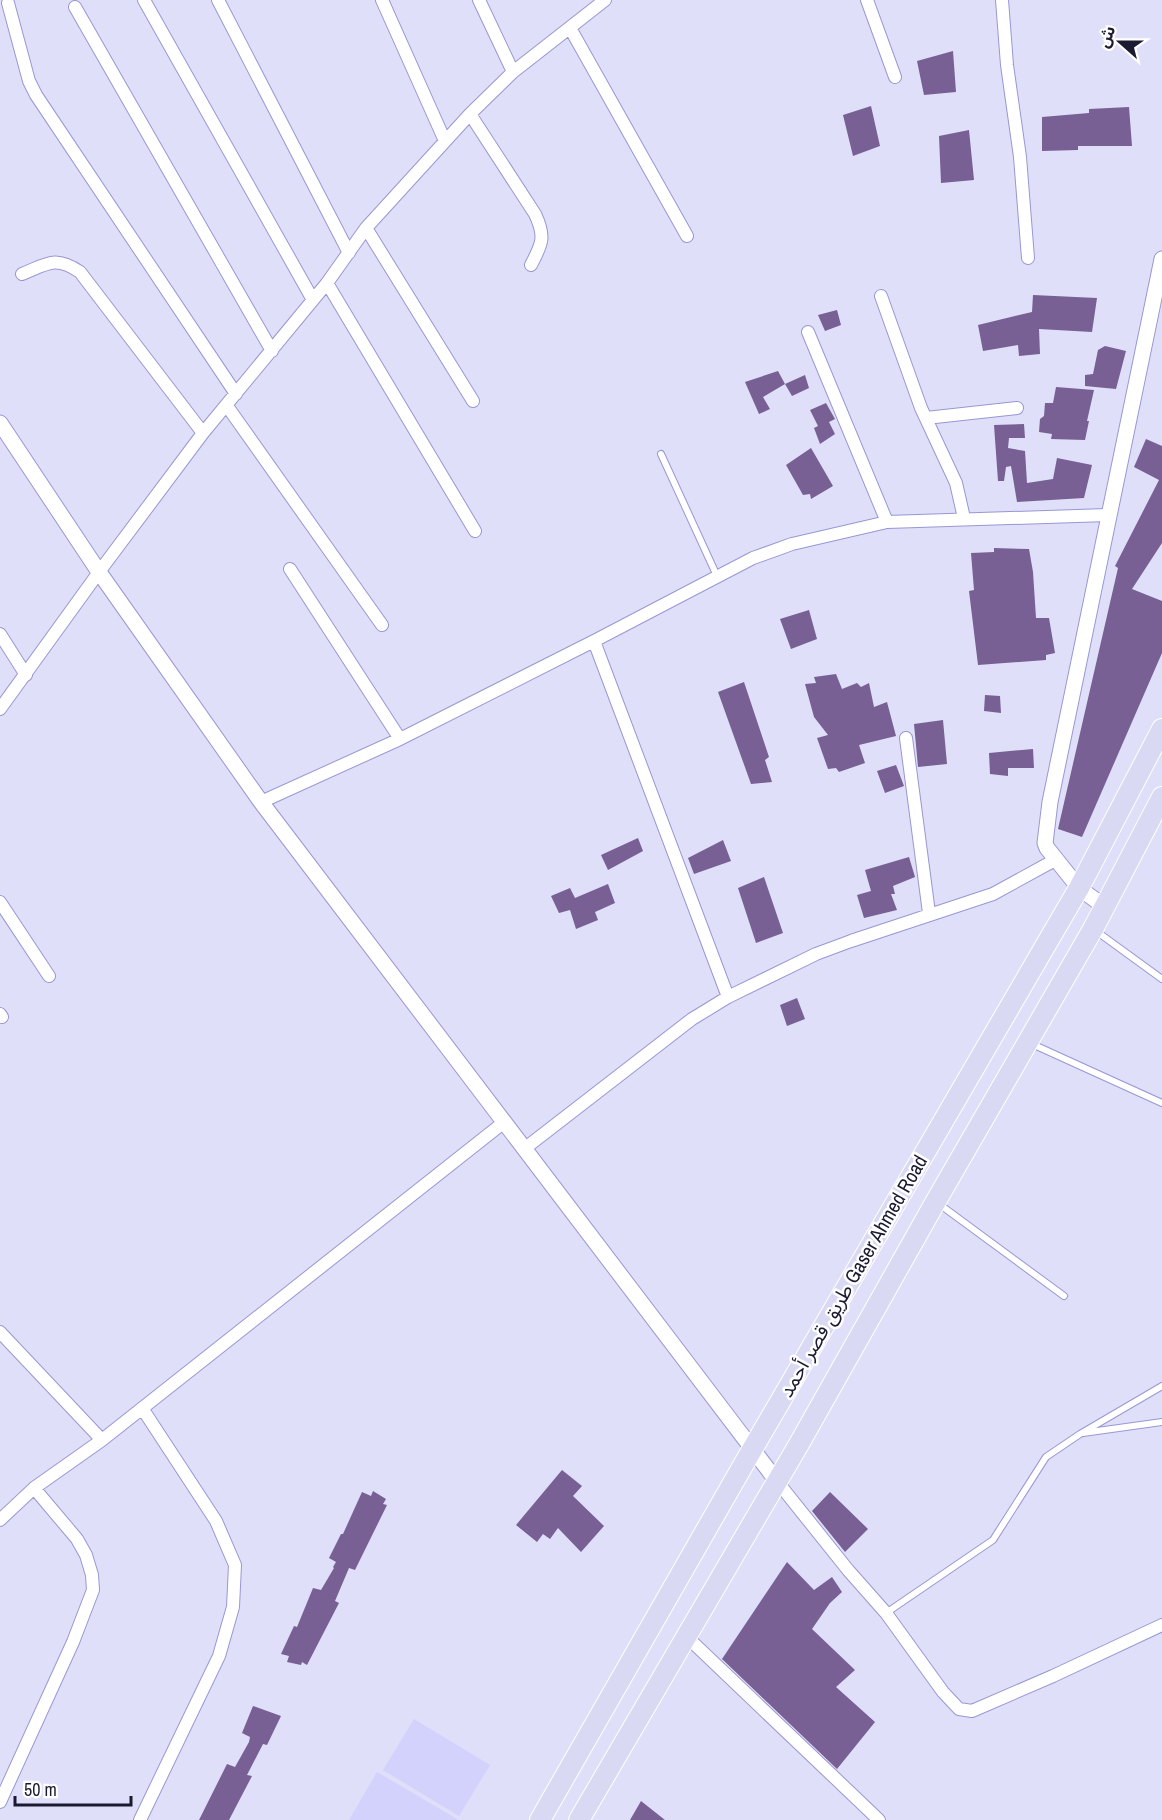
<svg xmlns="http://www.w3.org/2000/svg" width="1162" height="1820" viewBox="0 0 1162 1820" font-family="'Archivo Narrow','Noto Sans Arabic',sans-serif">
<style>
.built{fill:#d2d2fc}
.building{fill:#785f94}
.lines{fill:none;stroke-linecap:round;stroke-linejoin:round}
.service-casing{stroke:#9997d3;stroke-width:8}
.minor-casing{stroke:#9997d3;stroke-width:14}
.tertiary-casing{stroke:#9997d3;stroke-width:17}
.primary-casing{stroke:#fff;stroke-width:22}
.service{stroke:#fff;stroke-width:6}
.minor{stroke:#fff;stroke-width:12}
.tertiary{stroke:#fff;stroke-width:15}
.primary{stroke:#dad9f4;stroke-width:20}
.labels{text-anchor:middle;stroke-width:5;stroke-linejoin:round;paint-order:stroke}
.street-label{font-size:20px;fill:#1b1a31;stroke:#fff}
</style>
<rect width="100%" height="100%" fill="#dfdff9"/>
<path class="built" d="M414 1719 490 1765 459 1816 383 1770Z
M377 1772 457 1819V1820H349Z"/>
<path class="building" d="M953 51 956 92 924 95 917 61Z
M871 106 880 146 853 156 843 115Z
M1129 107 1132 146H1078V150L1042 151V117L1089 113V109Z
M969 130 974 180 941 183 939 136Z
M1033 295 1097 298 1092 332 1039 329 1040 354 1019 356 1018 345 983 351 978 325 1032 312Z
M837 310 841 325 825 331 818 315Z
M1105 346 1126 351 1116 389 1085 386V375L1093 374 1098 350Z
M778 371 785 384 763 397 770 409 759 414 745 382Z
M805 375 809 388 792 396 785 384Z
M1056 387 1094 390 1087 421H1089L1085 440 1051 439 1052 434 1039 432 1040 419 1044 416 1045 403H1053Z
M826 403 835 419 829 422 835 434 820 444 814 428 818 426 810 410Z
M1024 424 1025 438H1009L1008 448 1025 451 1027 483 1053 479 1057 458 1092 465 1084 498 1017 502 1011 466 1006 467 1004 481H998L994 425Z
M1146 439 1162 446V543L1132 589 1162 601V653L1082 837 1058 829 1118 568 1115 566 1159 480 1134 467Z
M811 448 833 486 811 499 810 494 803 495 786 465Z
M994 548 1029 549 1033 572 1036 618H1049L1055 653 1046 655V660L978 665 969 591 974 590 971 553 994 552Z
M809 610 817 639 791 649 780 619Z
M836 674 842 689 857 683 861 687 869 683 874 707 887 702 896 736 859 745 865 763 839 772 836 768 828 769 817 738 828 735 814 717 805 684 816 683 814 677Z
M744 682 769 757 765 760 772 782 751 784 718 692Z
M985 695 1000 696 1001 713 984 711Z
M943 720 947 764 918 767 914 724Z
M1033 749 1034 768H1008V776L990 774 989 753Z
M896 765 904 786 885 793 877 771Z
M638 838 643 851 608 870 601 855Z
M723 840 731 861 694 874 688 858Z
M909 857 915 877 893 886 895 894H891L897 910 864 918 857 895 871 891 865 870Z
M764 877 783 933 756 943 738 888Z
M608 884 615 903 595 912 598 920 576 929 570 910 559 913 551 896 570 888 575 898Z
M797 998 805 1019 787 1026 780 1005Z
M562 1470 582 1486 573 1496 604 1526 581 1552 558 1528 550 1539 543 1534 537 1542 516 1525Z
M373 1491 386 1499 383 1504 387 1505 355 1570 349 1568 335 1601 339 1603 307 1665 302 1662 301 1665 287 1662 289 1656 281 1654 294 1626 297 1627 313 1588 321 1590 334 1568 333 1567 336 1562 329 1558 341 1534H343L362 1492 371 1496Z
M830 1492 868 1529 845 1552 812 1511Z
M787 1562 814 1590 832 1577 842 1592 830 1603 812 1629 855 1670 836 1687 875 1722 837 1769 722 1659Z
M253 1706 281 1716 267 1745 263 1744 247 1775 252 1776 229 1820H199L227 1764 235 1767 249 1742 250 1737 242 1733Z
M641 1801 665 1820H630Z"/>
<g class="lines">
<g class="service-casing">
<path id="service" d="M661 454 717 576
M1096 931 1162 979
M1032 1044 1162 1103
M939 1204 1064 1296
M1083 1433 1162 1422
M886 1613 993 1540 1046 1457 1080 1434 1162 1386"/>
</g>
<g class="minor-casing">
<path id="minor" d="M144 0 313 300
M218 0 349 253
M382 0 445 141
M479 0 513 72
M867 0 895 77
M1002 0 1007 65 1020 157 1028 258
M8 3 29 81 36 95 236 394
M75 7 272 351
M570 28 687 236
M470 114 535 214C546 237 542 244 531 265
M366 228 473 401
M22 274C47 264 55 255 80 272L203 433
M327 283 475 531
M881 296 921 408 956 483 964 518
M808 332 887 522
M227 406 382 625
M926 418 1017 408
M290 569 400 739
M0 634 26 675
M594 641 728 997
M0 709 99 572 203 433 327 283 366 228 470 114 513 72 605 0
M906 738 929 913
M261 802 400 739 594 641 753 558 792 544 887 522 1108 515
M0 902 49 976
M0 1014 2 1017
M524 1149 692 1019 728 997 816 954 851 941 993 894 1055 860
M0 1332 102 1440
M776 1480 848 1570 886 1613 943 1692 959 1709 972 1711 1053 1676 1162 1625
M0 1520 34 1488 102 1440 503 1123
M686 1636 879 1820
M0 1802 73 1642 93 1590 92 1575 86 1555 77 1539 34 1488
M140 1820 219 1656 233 1607 235 1565 216 1521 142 1408"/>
</g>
<g class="tertiary-casing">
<path id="tertiary" d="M0 423 99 572 261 802 776 1480
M1105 907 1079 888 1047 848 1045 843 1050 802 1162 259"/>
</g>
<g class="primary-casing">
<path id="primary" d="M540 1820 753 1448 1079 888 1162 729
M579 1820 799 1444 936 1201 1093 929 1162 797"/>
</g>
<use href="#service" class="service"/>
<use href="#minor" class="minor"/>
<use href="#tertiary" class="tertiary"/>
<use href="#primary" class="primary"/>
</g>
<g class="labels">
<g class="street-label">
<text transform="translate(853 1276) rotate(-60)" y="7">طريق قصر أحمد Gaser Ahmed Road</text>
</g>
</g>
<g transform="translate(1120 42) rotate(291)" stroke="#ffffff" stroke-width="4.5" paint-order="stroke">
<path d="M0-4.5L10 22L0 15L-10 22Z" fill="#1b1a31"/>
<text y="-9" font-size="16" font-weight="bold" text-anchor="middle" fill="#1b1a31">ش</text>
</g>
<path d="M15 1796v9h116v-9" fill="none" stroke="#1b1a31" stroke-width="3"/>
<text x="24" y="1796" font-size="18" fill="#1b1a31" stroke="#ffffff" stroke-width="4.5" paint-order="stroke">50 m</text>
</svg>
